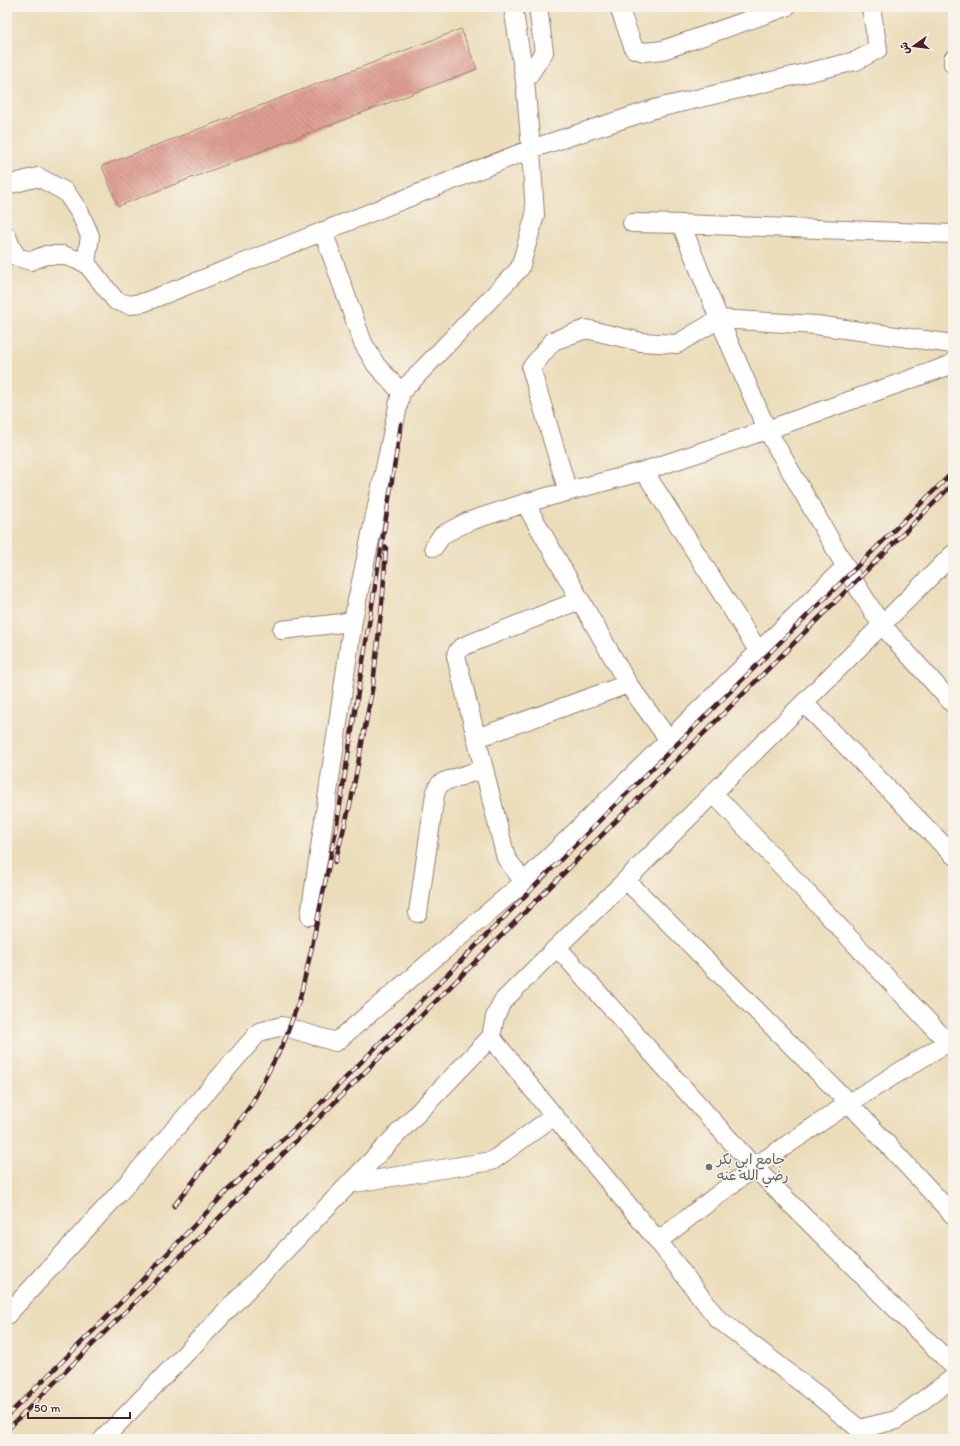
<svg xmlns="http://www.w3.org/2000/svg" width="960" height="1446" viewBox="0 0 960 1446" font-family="Itim,'Playpen Sans Arabic',sans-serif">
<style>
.building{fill:url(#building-back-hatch)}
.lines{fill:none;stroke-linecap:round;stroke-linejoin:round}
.minor-casing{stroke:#9a7e72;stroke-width:20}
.minor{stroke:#fff;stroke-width:18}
.rail-casing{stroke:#4a1f2b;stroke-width:4.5}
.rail{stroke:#f7f3e8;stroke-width:3;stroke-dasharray:9;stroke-linecap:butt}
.worship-dot{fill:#6b7280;stroke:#f7f3e8;stroke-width:1.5}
.labels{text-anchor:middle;stroke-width:3;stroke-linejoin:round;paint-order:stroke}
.worship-label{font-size:14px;fill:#5b616d;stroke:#f7f3e8;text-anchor:start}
</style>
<defs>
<pattern id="building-back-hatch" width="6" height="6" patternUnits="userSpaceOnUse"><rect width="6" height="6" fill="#de9d92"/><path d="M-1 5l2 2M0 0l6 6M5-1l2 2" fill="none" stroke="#b67f77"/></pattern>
</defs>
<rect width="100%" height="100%" fill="#f7f3e8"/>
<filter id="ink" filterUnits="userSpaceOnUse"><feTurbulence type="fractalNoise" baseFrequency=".025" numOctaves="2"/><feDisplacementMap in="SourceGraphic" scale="8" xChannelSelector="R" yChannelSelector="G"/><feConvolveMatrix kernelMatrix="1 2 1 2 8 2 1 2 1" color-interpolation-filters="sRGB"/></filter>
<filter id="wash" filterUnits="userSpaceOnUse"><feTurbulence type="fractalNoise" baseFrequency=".012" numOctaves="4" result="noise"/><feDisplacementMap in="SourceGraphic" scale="16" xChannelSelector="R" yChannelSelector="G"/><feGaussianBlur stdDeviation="0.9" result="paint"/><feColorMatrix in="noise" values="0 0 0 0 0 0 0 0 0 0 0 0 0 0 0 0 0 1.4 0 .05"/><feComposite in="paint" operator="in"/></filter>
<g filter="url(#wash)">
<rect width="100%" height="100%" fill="#ebddba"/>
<g id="blocks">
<path class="building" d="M461 29 477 69 118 206 102 166Z"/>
</g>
</g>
<g filter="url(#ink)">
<use href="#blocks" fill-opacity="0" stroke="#9a7e72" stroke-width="1"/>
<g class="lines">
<g class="minor-casing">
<path id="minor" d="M619 7 634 49 645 52 663 50 786 7
M953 59V64
M525 81 544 52 538 7
M7 185 38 177 66 192 80 213 90 236 86 263
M632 223 681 224 953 234
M681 224 719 319 767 430 855 583 881 624 953 704
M323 231 363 343 376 365 401 392
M7 236 11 247 17 257 31 261 46 255H63L86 263 116 301 130 305 145 302 531 149 654 109 856 61 878 49 871 7
M644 471 759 652
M568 492 531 368 553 341 586 329 641 342 677 344 719 319 816 325 953 344
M525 503 628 684 669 740
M434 547 442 535 467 522 525 503 644 471 767 430 948 366 953 363
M282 630 342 623 353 620
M804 703 953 855
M477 738 628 684
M713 793 953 1048
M626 880 849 1103 953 1215
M524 882 506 858 456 656C457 649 462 647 469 644L580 600
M418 913 435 794 439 785 443 782 483 769
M310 916 353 620 401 392 520 268 535 215 531 149 525 81 513 7
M557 947 754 1167 953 1366
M491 1037 554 1116 658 1241 717 1318 820 1397 859 1429 896 1420 953 1378
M348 1184 492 1161 554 1116
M658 1241 754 1167 849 1103 953 1039
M7 1315 119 1193 259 1032 282 1026 336 1042 524 882 845 567
M103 1439 491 1037 495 1017 502 1002 557 947 626 880 953 554"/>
</g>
<use href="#minor" class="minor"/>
<g class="rail-casing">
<path id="rail" d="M335 862 351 801 373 685 383 594 386 547
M174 1206 228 1137 251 1105 284 1042 300 998 311 951 336 830 401 424
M7 1416 103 1321 227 1191 305 1119 606 814 953 472
M7 1430 953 484"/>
</g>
<use href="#rail" class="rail"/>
</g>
</g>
<circle class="worship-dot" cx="709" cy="1167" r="4"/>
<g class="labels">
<g class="worship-label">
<text x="717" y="1164">جامع ابي بكر<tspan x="717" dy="16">رضي الله عنه</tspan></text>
</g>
</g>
<rect width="960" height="1446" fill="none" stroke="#f7f3e8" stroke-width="24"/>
<g transform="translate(914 46) rotate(256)" stroke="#f7f3e8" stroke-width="3" paint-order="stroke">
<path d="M0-3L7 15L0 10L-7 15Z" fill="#4a1f2b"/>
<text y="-6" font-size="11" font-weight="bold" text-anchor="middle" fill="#4a1f2b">ش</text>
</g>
<path d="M28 1412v6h102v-6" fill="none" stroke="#4a1f2b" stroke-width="2"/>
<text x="34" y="1412" font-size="12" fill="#4a1f2b" stroke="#f7f3e8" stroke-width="3" paint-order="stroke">50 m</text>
</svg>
